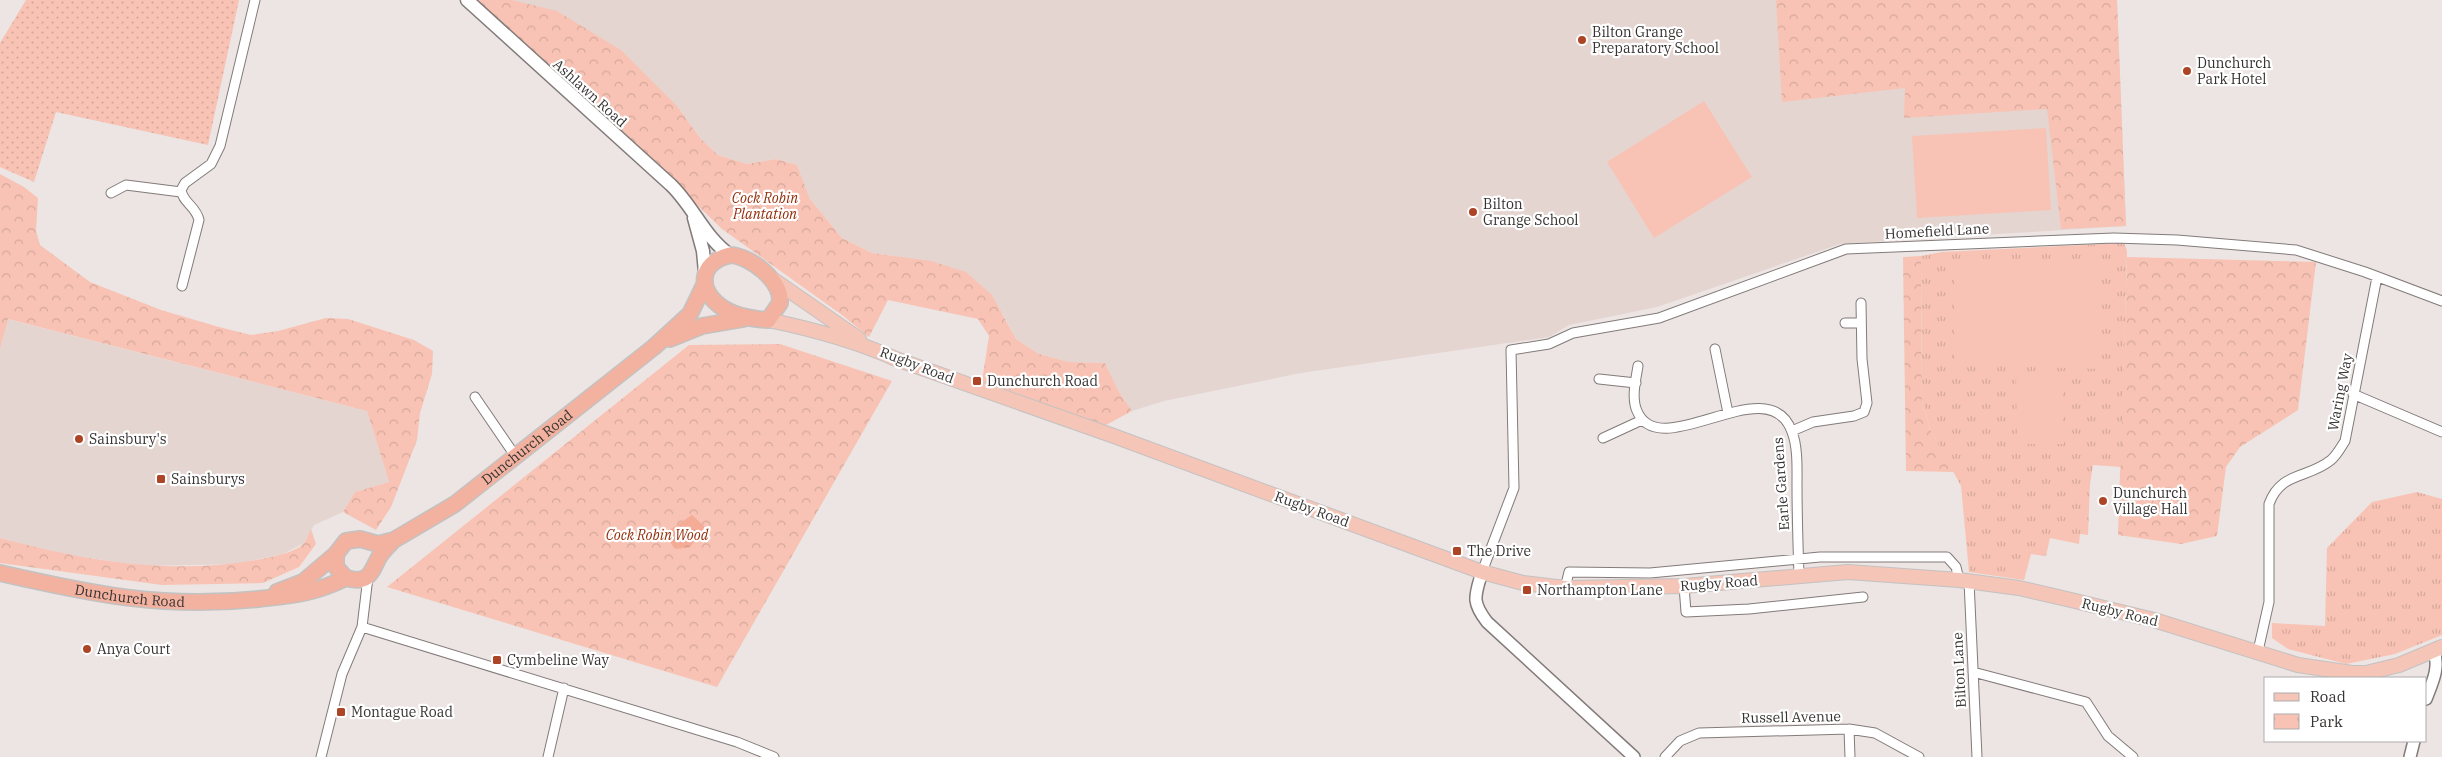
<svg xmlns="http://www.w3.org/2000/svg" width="2442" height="757" viewBox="0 0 2442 757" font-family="'IBM Plex Serif',serif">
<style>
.built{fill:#e5d5d1}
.grass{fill:url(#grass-dots)}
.forest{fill:url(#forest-crowns)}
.park{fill:url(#park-tufts)}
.garden{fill:#f8c3b4}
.water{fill:url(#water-ripples)}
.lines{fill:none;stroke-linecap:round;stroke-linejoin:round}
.minor-casing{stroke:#827b79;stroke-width:11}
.tertiary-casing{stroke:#827b79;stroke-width:14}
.secondary-casing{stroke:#827b79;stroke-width:15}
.primary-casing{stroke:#c3c2c2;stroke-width:16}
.trunk-casing{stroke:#c3c2c2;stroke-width:18}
.minor{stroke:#fff;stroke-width:9}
.tertiary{stroke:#fff;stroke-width:11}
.secondary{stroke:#fff;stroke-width:12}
.primary{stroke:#f5c5b7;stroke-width:14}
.trunk{stroke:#f2b29f;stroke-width:15}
.poi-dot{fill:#ac4425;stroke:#fff;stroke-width:2}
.labels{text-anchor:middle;stroke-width:4.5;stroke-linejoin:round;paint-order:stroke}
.poi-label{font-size:14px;fill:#363332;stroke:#fff;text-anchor:start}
.street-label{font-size:14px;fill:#363332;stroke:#fff}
.park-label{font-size:14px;font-style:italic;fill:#932d0a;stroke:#fff}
</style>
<defs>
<pattern id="grass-dots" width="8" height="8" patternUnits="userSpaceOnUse" patternTransform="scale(1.25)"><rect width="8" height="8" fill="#f8c3b4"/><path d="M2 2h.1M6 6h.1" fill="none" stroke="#d5a89b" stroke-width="1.8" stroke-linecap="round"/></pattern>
<pattern id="forest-crowns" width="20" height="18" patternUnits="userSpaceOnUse" patternTransform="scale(1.25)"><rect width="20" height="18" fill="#f8c3b4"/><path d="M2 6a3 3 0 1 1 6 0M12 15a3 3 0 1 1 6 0" fill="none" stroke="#d5a89b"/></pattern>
<pattern id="park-tufts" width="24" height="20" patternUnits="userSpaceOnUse" patternTransform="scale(1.25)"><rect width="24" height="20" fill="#f8c3b4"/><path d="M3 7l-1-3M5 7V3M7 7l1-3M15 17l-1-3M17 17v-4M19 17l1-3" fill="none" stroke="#d5a89b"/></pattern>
<pattern id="water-ripples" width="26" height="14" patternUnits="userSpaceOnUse" patternTransform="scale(1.25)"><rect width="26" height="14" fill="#f4ac97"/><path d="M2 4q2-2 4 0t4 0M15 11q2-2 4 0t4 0" fill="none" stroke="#c68d7c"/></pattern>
</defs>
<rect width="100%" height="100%" fill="#ece5e3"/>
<path class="built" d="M512 0H2117L2126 226 1840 244 1657 307 1569 325 1549 337 1301 373 1164 401 1132 411 1119 392 1105 363 1069 362 1039 354 1016 339 1003 314 894 256 872 253 842 238 810 199 797 165 776 159 747 164 718 155 701 139 677 106Z
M7 319 367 411 389 482 355 492 343 512 314 525 304 543 283 554 235 564 145 566 54 553 0 538V349Z"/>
<path class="grass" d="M26 0H239L208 145 56 112 34 182 0 167V43Z"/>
<path class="forest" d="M477 0H512L557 11 621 50 677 106 701 139 718 155 747 164 776 159 797 165 810 199 842 238 872 253 931 261 966 272 992 295 1016 339 1039 354 1069 362 1105 363 1119 392 1132 411 1104 426 982 381 989 336 978 319 888 300 869 337 842 315 722 229 594 105 526 49 477 2Z
M1776 0H2117L2126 226 2061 229 2047 109 1904 118 1905 88 1782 102Z
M0 174 24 187 38 198 36 231 40 245 90 282 161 310 219 327 251 335 278 331 326 318 348 319 414 340 433 351 432 374 420 413 417 440 391 507 376 530 343 512 355 492 389 482 367 411 8 319 0 349Z
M1921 256 1922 400 1930 429 1954 472 1906 471 1903 257Z
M2127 257 2316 262 2298 410 2240 447 2226 467 2217 536 2181 544 2118 535Z
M780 344 892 381 717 687 387 587 689 345Z
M311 529 316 544 299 567 263 583 162 585 0 563V538C85 561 174 576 261 559 274 556 295 553 304 543 307 539 309 533 311 529Z"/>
<path class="park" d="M2124 243 2127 251 2121 467 2093 465 2090 484 2088 535 2080 534 2079 544 2050 538 2046 556 2031 554 2024 580 1969 572 1961 486 1930 429 1922 400 1921 256 1942 252Z
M2417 492 2442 499V635L2395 654 2346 664 2288 649 2272 638V623L2325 626 2327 548 2372 502Z"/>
<path class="garden" d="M1704 101 1752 177 1654 238 1607 162Z
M2046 128 2051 210 1917 218 1912 136Z
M2102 259 2100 369 1954 364 1955 260Z
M2062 374 2063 444H2017L2016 375Z"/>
<path class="water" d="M692 515 705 527 690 547 675 549 664 534Z"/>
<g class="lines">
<g class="minor-casing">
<path id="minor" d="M111 193 126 185 181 192
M182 286 199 220C196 206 183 203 181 190L185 183 211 164 220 146 255 0
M1845 323H1861
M1715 349 1728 413
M1638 366C1636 379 1631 398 1637 411 1660 466 1769 366 1792 432 1798 447 1797 469 1797 485 1797 515 1798 546 1799 576
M1599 379 1636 383
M2353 394 2442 432
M475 397 516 457
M1792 431 1813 422 1854 416 1864 412 1867 403 1862 359 1861 303
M1603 438 1642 420
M1482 572 1514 488 1511 350 1549 344 1573 333 1659 318 1846 249 2114 238 2177 240 2296 250 2365 272 2442 301
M1969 581 1977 757
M1684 586 1686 612 1749 609 1863 597
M1565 588 1569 572 1650 573 1820 557H1947L1956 567 1959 580
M362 627 737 742 774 757
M2258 651 2269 602V504C2281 471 2308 479 2331 460 2337 455 2341 447 2345 441L2377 277
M1973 672 2086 702 2108 736 2133 757
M1849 729 1850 757
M321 757 342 674 362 627 368 577
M548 757 564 688
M1665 757 1680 741 1699 733 1849 729 1875 733 1919 757"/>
</g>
<g class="tertiary-casing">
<path id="tertiary" d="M1482 572C1475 596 1471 601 1487 622L1634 757
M2426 699C2432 683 2440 668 2434 651
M2410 757 2414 741"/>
</g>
<g class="secondary-casing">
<path id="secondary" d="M467 0 671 185C693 206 705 238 730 255
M694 218 703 251 705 272"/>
</g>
<g class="primary-casing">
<path id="primary" d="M771 278 859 339
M768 320C812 329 854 340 896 359L1111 435 1482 572 1523 583 1565 588 1684 586 1848 572 1959 580 2019 588 2071 600 2154 620 2298 665 2352 673H2366L2399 665 2442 647"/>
</g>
<g class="trunk-casing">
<g id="trunk">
<path d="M730 255C751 256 782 281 780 303L768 320C753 319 736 317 723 308 697 291 698 263 730 255Z"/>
<path d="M670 339 702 326 743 319"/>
<path id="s1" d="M394 540C388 546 382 551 378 559 370 575 368 584 346 578L336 567V554L346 541 360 539 378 544 394 540 455 504 654 347 690 314 705 283"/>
<path id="s2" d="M0 573C92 594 163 609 258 599 294 595 313 594 346 578"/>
<path d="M277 592 303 582 336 554"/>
</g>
</g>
<use href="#minor" class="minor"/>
<use href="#tertiary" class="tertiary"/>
<use href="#secondary" class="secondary"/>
<use href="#primary" class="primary"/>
<use href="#trunk" class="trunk"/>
</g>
<g class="poi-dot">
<circle cx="1582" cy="40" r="5"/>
<circle cx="2187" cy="71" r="5"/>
<circle cx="1473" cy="212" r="5"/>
<rect x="972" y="376" width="10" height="10" rx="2.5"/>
<circle cx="79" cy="439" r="5"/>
<rect x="156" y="474" width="10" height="10" rx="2.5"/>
<circle cx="2103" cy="501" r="5"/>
<rect x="1452" y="546" width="10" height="10" rx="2.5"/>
<rect x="1522" y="585" width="10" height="10" rx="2.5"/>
<circle cx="87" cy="649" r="5"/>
<rect x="492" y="655" width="10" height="10" rx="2.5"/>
<rect x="336" y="707" width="10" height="10" rx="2.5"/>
</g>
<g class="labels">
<g class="poi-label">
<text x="1592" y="37">Bilton Grange<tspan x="1592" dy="16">Preparatory School</tspan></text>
<text x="2197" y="68">Dunchurch<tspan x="2197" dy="16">Park Hotel</tspan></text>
<text x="1483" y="209">Bilton<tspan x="1483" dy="16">Grange School</tspan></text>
<text x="987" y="386">Dunchurch Road</text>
<text x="89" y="444">Sainsbury's</text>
<text x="171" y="484">Sainsburys</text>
<text x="2113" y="498">Dunchurch<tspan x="2113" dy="16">Village Hall</tspan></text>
<text x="1467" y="556">The Drive</text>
<text x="1537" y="595">Northampton Lane</text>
<text x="97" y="654">Anya Court</text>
<text x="507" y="665">Cymbeline Way</text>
<text x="351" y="717">Montague Road</text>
</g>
<g class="street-label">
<text transform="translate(590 93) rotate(42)" y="5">Ashlawn Road</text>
<text transform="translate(1937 231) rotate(-3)" y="5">Homefield Lane</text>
<text transform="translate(917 365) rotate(21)" y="5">Rugby Road</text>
<text transform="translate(2340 392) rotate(-79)" y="5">Waring Way</text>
<text dy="5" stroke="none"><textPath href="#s1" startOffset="324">Dunchurch Road</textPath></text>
<text transform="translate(1781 484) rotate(-94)" y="5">Earle Gardens</text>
<text transform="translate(1312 509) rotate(20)" y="5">Rugby Road</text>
<text transform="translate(1719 583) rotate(-4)" y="5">Rugby Road</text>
<text dy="5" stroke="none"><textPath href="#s2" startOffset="132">Dunchurch Road</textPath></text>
<text transform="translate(2120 612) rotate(14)" y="5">Rugby Road</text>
<text transform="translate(1959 670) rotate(-93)" y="5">Bilton Lane</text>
<text transform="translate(1791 717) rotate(-1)" y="5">Russell Avenue</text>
</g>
<g class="park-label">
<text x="765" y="203">Cock Robin<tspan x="765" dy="16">Plantation</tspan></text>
<text x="657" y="540">Cock Robin Wood</text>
</g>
</g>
<rect x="2264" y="677" width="162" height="65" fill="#ffffff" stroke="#afadad"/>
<rect x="2274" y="693" width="25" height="8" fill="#f5c5b7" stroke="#afadad"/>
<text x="2310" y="702" font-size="15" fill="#363332">Road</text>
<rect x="2274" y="714" width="25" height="15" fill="url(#park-tufts)" stroke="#afadad"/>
<text x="2310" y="727" font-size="15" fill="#363332">Park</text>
</svg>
